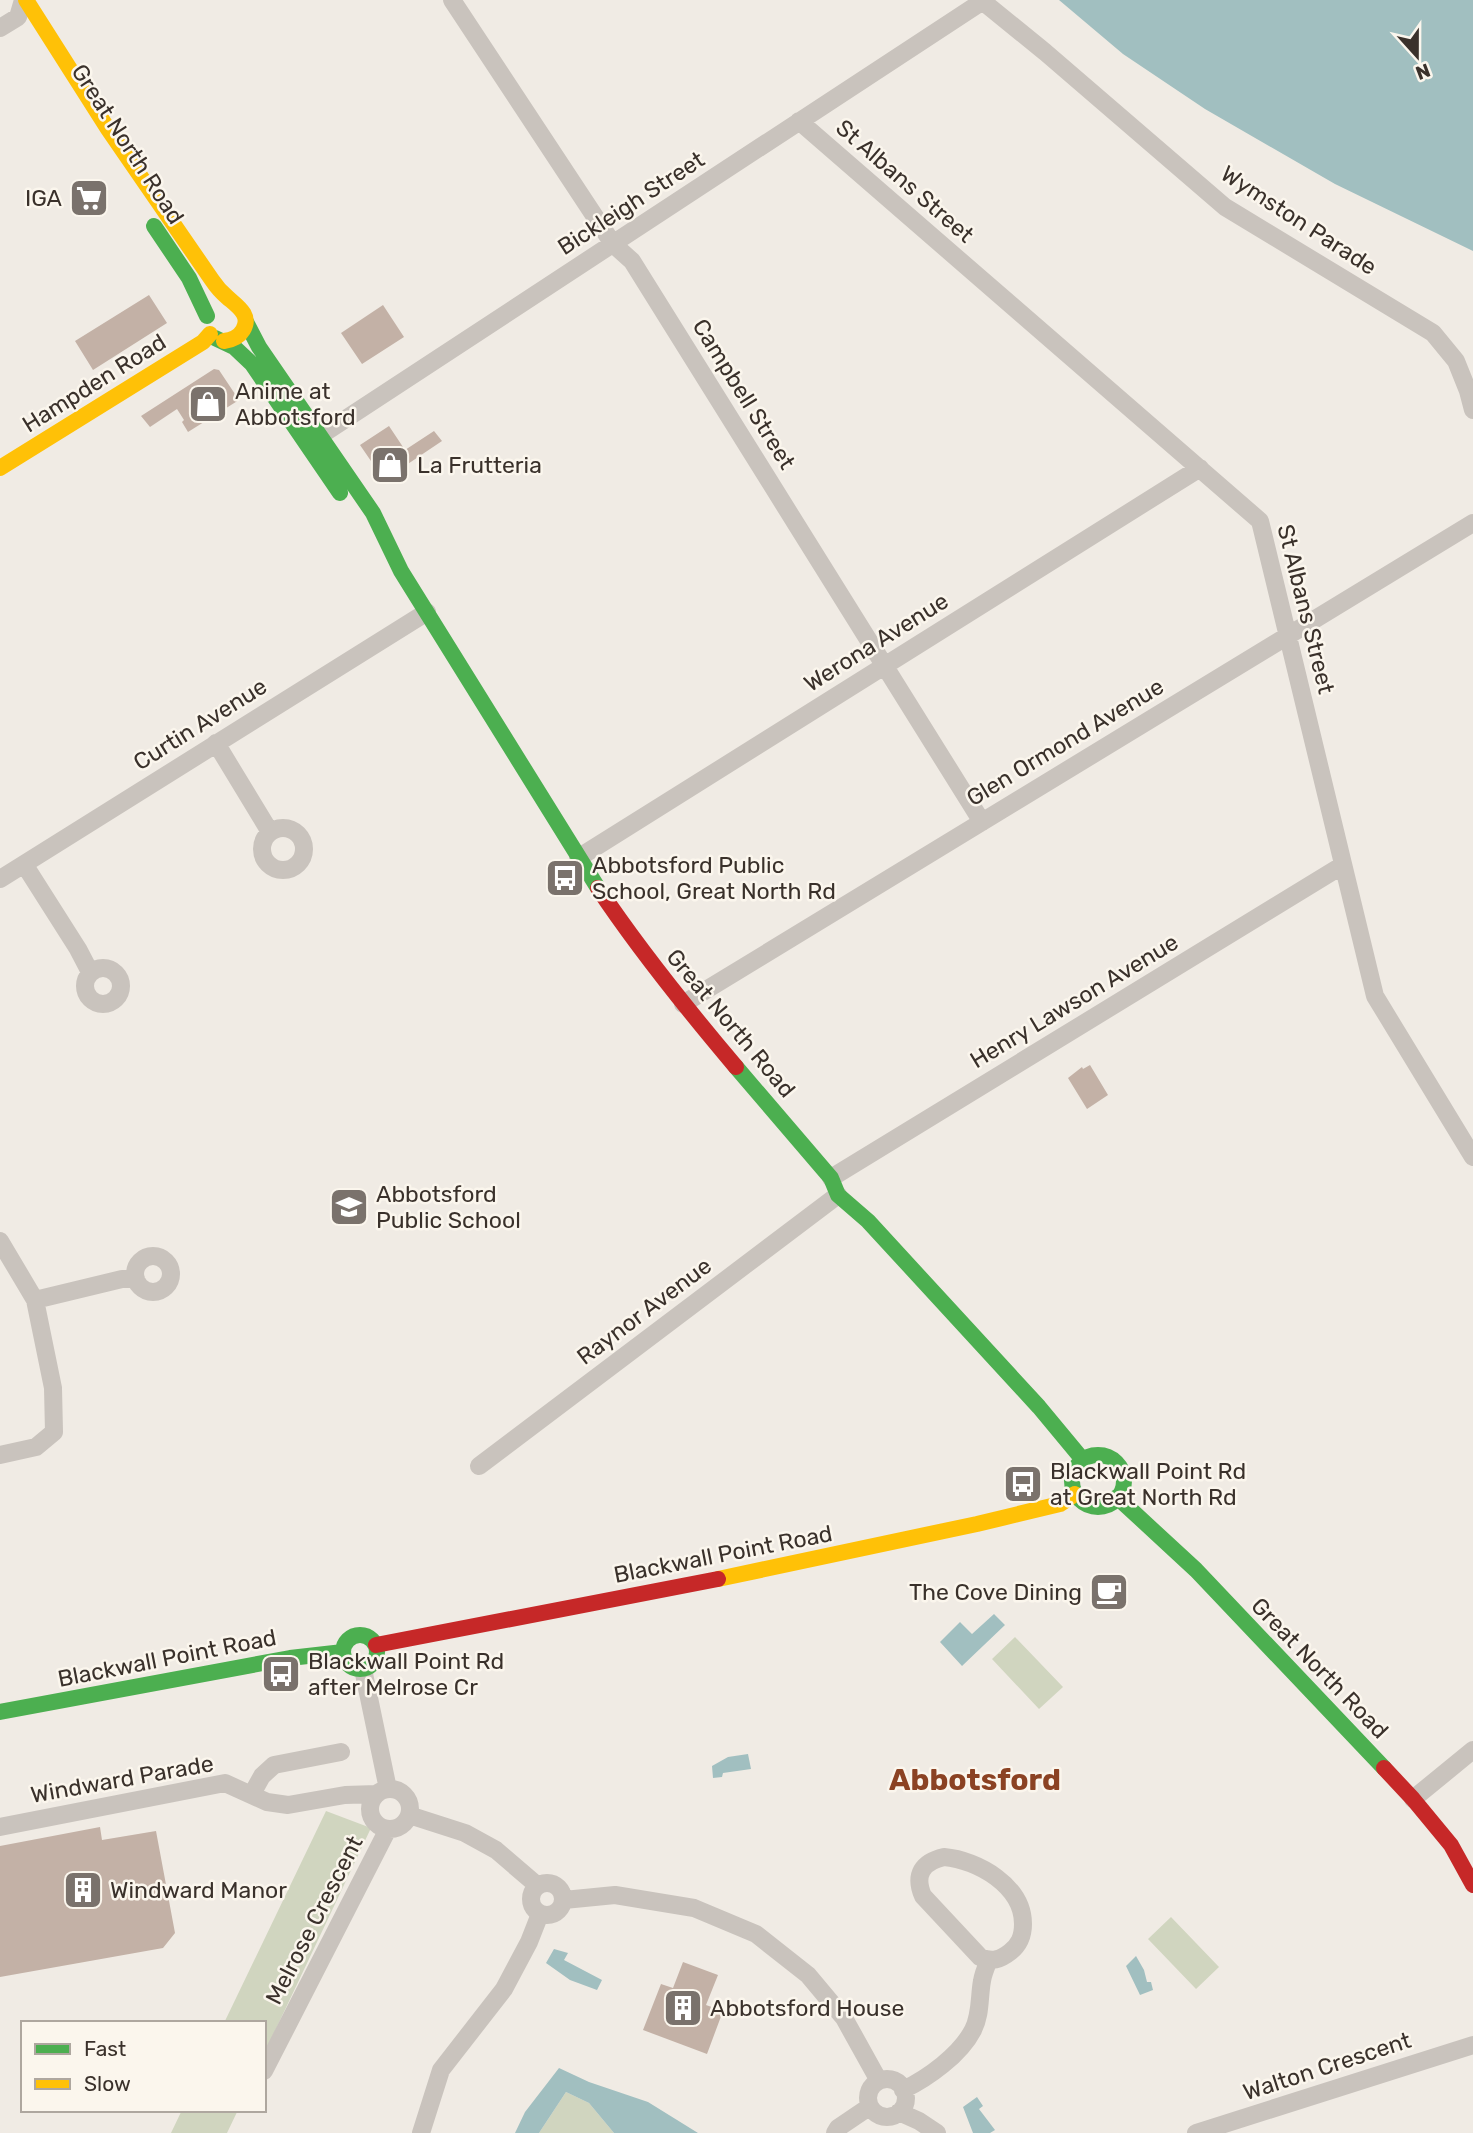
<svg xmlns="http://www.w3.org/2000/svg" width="1473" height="2133" viewBox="0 0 1473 2133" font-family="Rubik,sans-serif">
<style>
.green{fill:#d0d5bf}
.water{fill:#a1bfc0}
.building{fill:#c3b1a6}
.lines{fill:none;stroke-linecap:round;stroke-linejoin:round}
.street{stroke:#c9c3bd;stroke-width:18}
.fast{stroke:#4caf50;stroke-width:16}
.slow{stroke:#ffc107;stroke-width:16}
.jam{stroke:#c62828;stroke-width:16}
.labels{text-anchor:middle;stroke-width:5;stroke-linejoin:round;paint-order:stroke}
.street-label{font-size:23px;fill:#3a312b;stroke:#fbf6ed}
.poi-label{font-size:23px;fill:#3a312b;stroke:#fbf6ed;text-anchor:start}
.district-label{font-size:30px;font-weight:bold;fill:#8b4223;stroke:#fbf6ed}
</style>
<rect width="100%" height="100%" fill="#f0ebe4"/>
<path class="green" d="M1015 1637 1063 1687 1039 1709 992 1659Z
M326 1811 371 1828 264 2054V2023H224Z
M1171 1917 1219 1967 1196 1989 1148 1939Z
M566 2092 589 2103 614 2133H539Z
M182 2110H238L227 2133H171Z"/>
<path class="water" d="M1059 0H1473V251L1335 184 1205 109 1123 54Z
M994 1614 1005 1625 962 1666 940 1642 960 1622 972 1634Z
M748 1754 751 1769 723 1773 722 1777 713 1778 712 1766 728 1757Z
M554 1949 568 1953 564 1960 602 1980 597 1990 570 1980 546 1963Z
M1136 1956 1144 1970 1147 1982H1151L1153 1990 1140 1995 1126 1966Z
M559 2068 589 2082 648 2102 698 2133H614L589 2103 566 2092 539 2133H515L525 2112Z
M977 2097 983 2106 979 2109 995 2130 990 2133H973L963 2107Z"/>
<path class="building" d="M149 295 167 323 93 370 75 341Z
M383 305 404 337 362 364 341 333Z
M214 369 219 370 239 400 188 432 182 422 184 420 177 409 150 427 141 416Z
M389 426 405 450 434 431 442 441 384 480 360 445Z
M1090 1065 1108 1095 1087 1109 1068 1078 1082 1067 1083 1069Z
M100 1827 102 1840 156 1831 175 1933 163 1948 0 1977V1846Z
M683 1962 718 1975 706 2005 723 2011 707 2054 643 2030 661 1984 673 1988Z"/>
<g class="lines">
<path class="street" d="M452 0 613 244 632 261 982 822
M981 0 1045 52 1225 207 1433 333 1456 361 1468 391 1473 410
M0 28 18 17 23 0
M799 121 1260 521 1375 996 1473 1157
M312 441 983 1
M216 743 270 832
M262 849a21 21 0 1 1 42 0a21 21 0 1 1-42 0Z
M578 858 1200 468
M24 864 78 949 90 972
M0 879 427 612
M85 986a18 18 0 1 1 36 0a18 18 0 1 1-36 0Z
M683 1004 1473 523
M831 1178 1343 865
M0 1241 35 1300 53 1388 54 1432 36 1447 0 1455
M135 1274a18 18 0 1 1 36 0a18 18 0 1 1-36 0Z
M35 1300 122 1279H136
M479 1466 838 1195
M363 1669 388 1789
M370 1809a20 20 0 1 1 40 0a20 20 0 1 1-40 0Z
M252 1794 262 1776 274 1765 341 1752
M1413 1799 1473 1750
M409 1815 465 1833 496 1850 538 1886
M0 1827 225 1783 267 1802 288 1805 345 1795 377 1794
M944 1857C978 1860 1023 1886 1023 1924 1023 1937 1019 1945 1010 1952 1000 1960 992 1962 980 1957L923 1896C914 1875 922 1862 944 1857Z
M531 1899a16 16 0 1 1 32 0a16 16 0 1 1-32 0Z
M564 1900 615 1895 694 1908 756 1934 808 1975 844 2018 879 2081
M264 2071 388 1829
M868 2098a19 19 0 1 1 38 0a19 19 0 1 1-38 0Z
M903 2090C928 2078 960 2055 973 2030 981 2015 979 1997 982 1981 983 1974 986 1967 989 1960
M899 2112 919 2121 937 2133
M421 2133 441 2070 504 1989 529 1942 540 1914
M835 2133 838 2128 869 2107
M1196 2133 1473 2045"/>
<path class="fast" d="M154 226 189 278 207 316
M246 322 259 347 373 513 401 571 598 888
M215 338 234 347 252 364 340 493
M736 1067 831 1178 838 1195 868 1221 1039 1407 1083 1460
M1072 1481a26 26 0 1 1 52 0a26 26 0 1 1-52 0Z
M1117 1497 1196 1570 1384 1768
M343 1652a17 17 0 1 1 34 0a17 17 0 1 1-34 0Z
M0 1712 290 1658 343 1652"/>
<path class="slow" d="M26 0 108 129 212 280C216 286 221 292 227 297 237 306 252 315 243 330 239 337 232 340 224 341
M0 468 203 342 210 334
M718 1579 977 1524 1060 1504 1075 1494"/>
<path class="jam" d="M598 888C640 951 687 1009 736 1067
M376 1645 718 1579
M1384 1768 1413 1799 1451 1845 1473 1885"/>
</g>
<defs>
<g id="supermarket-square" transform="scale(2.0125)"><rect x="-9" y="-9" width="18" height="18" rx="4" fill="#7a726c" stroke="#fbf6ed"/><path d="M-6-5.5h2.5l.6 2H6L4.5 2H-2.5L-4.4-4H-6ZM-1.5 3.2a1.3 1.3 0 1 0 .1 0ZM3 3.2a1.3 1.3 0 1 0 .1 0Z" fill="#fff"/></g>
<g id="shop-square" transform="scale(2.0125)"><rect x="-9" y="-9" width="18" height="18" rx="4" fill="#7a726c" stroke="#fbf6ed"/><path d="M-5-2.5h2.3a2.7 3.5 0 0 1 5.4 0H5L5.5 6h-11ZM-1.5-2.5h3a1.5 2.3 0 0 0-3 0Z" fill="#fff"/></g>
<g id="bus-square" transform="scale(2.0125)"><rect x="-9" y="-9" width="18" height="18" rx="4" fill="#7a726c" stroke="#fbf6ed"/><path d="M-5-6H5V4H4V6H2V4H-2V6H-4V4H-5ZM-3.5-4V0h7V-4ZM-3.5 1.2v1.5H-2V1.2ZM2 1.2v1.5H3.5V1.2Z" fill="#fff"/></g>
<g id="school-square" transform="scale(2.0125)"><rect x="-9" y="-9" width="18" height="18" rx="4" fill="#7a726c" stroke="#fbf6ed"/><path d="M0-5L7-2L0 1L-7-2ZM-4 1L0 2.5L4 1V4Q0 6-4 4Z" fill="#fff"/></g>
<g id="cafe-square" transform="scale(2.0125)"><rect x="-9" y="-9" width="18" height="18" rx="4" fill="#7a726c" stroke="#fbf6ed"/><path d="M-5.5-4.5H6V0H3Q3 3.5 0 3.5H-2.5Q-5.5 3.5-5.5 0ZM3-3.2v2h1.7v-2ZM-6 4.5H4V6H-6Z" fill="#fff"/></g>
<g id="building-square" transform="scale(2.0125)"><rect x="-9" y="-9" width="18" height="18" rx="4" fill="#7a726c" stroke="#fbf6ed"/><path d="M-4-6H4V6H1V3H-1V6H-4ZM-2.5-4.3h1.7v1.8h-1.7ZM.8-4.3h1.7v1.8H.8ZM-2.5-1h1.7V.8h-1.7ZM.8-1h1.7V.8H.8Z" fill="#fff"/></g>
</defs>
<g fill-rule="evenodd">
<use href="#supermarket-square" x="89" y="198"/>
<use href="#shop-square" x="208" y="404"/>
<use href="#shop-square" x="390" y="465"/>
<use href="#bus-square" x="565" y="878"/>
<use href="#school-square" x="349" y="1207"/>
<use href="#bus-square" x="1023" y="1484"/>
<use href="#cafe-square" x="1109" y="1592"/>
<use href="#bus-square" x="281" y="1674"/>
<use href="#building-square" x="83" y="1890"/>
<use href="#building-square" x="683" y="2008"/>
</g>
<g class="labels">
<g class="street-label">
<text transform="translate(128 144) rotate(57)" y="8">Great North Road</text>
<text transform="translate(905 181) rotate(41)" y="8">St Albans Street</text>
<text transform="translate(631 203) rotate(-33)" y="8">Bickleigh Street</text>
<text transform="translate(1299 220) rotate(33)" y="8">Wymston Parade</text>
<text transform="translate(94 383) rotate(-32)" y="8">Hampden Road</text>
<text transform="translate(744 394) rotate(58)" y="8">Campbell Street</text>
<text transform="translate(1306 609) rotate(76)" y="8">St Albans Street</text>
<text transform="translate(876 642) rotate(-32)" y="8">Werona Avenue</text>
<text transform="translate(200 724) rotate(-32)" y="8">Curtin Avenue</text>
<text transform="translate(1065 742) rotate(-31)" y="8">Glen Ormond Avenue</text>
<text transform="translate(1074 1001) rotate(-31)" y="8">Henry Lawson Avenue</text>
<text transform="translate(731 1023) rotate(50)" y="8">Great North Road</text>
<text transform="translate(644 1311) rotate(-37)" y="8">Raynor Avenue</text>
<text transform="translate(723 1554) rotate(-11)" y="8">Blackwall Point Road</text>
<text transform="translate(167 1658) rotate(-11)" y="8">Blackwall Point Road</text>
<text transform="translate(1320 1668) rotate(46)" y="8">Great North Road</text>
<text transform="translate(122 1779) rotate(-10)" y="8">Windward Parade</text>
<text transform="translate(314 1920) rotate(-63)" y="8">Melrose Crescent</text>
<text transform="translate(1327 2066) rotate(-18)" y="8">Walton Crescent</text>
</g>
<g class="poi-label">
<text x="62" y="206" text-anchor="end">IGA</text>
<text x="235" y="399">Anime at<tspan x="235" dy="26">Abbotsford</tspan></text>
<text x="417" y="473">La Frutteria</text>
<text x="592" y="873">Abbotsford Public<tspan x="592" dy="26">School, Great North Rd</tspan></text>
<text x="376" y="1202">Abbotsford<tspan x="376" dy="26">Public School</tspan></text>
<text x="1050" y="1479">Blackwall Point Rd<tspan x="1050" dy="26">at Great North Rd</tspan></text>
<text x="1082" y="1600" text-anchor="end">The Cove Dining</text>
<text x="308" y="1669">Blackwall Point Rd<tspan x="308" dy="26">after Melrose Cr</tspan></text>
<text x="110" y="1898">Windward Manor</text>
<text x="710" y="2016">Abbotsford House</text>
</g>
<g class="district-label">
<text x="975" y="1790">Abbotsford</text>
</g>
</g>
<rect x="21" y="2021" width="245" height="91" fill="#fbf6ed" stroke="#aea79f" stroke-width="2"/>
<rect x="35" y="2044" width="35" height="10" fill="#4caf50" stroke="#aea79f" stroke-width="2"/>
<text x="84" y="2056" font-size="21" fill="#3a312b">Fast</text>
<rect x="35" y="2079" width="35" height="10" fill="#ffc107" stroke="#aea79f" stroke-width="2"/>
<text x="84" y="2091" font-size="21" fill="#3a312b">Slow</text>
<g transform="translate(1417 56) rotate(159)" stroke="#fbf6ed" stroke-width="5" paint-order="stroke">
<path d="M0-5L12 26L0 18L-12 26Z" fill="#3a312b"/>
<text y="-10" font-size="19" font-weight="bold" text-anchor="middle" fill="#3a312b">N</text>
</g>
</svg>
